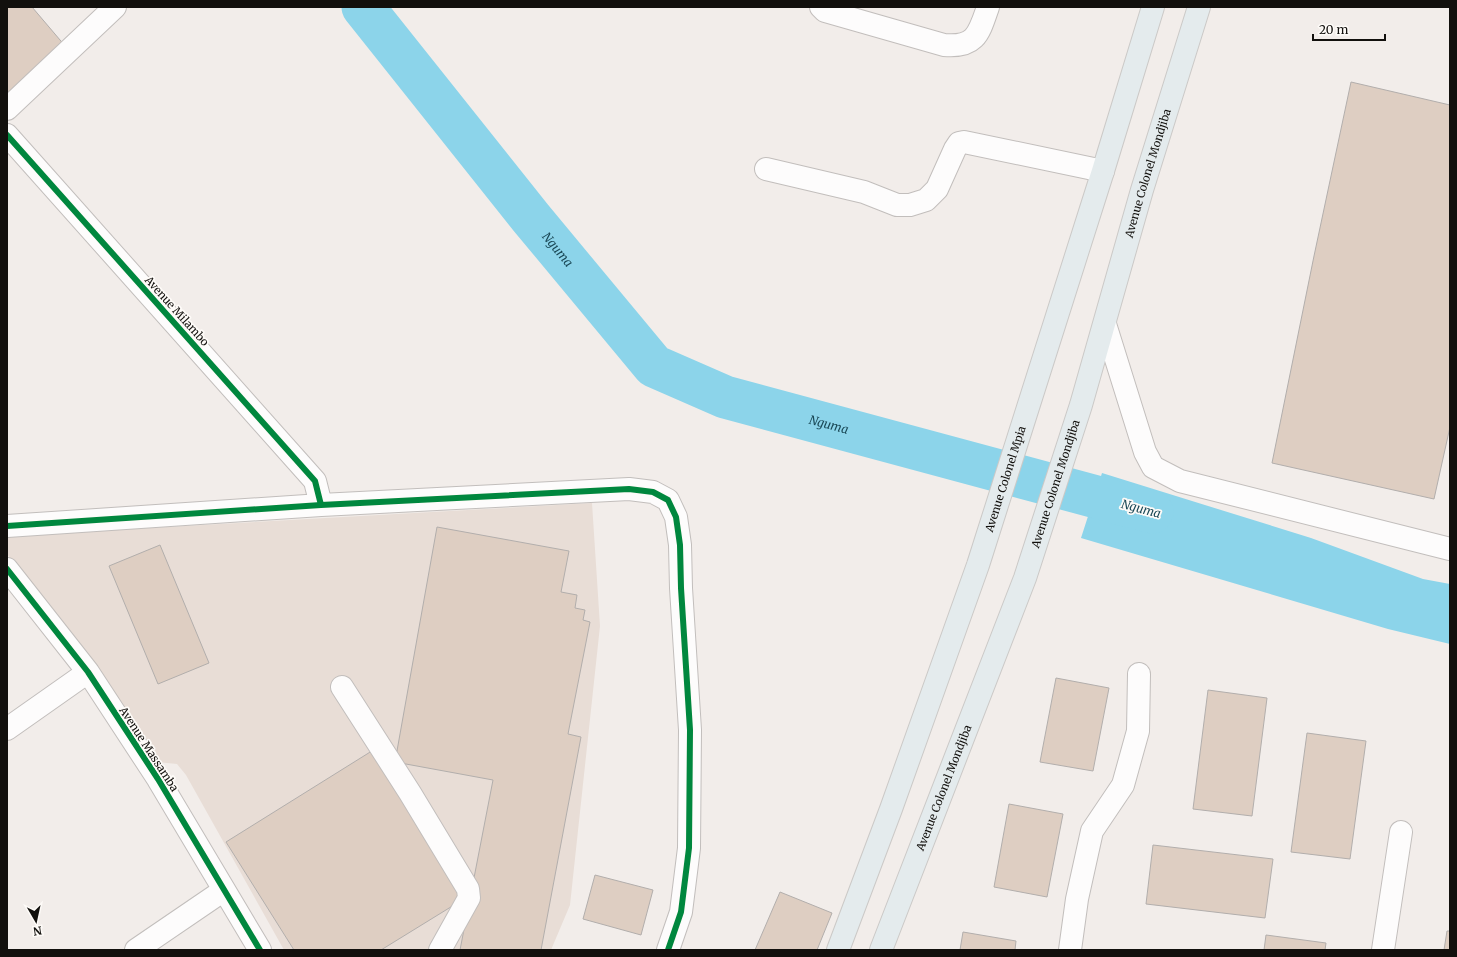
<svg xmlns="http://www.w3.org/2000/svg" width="1457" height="957" viewBox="0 0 1457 957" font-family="Merriweather,serif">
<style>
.built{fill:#e8ddd6}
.water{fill:#8cd4ea}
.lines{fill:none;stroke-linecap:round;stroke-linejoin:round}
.river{stroke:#8cd4ea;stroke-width:43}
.building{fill:#decec2;stroke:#b2aeac}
.minor-casing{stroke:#c2bebc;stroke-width:24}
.major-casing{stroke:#cbc9c7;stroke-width:24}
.minor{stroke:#fdfcfc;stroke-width:22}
.major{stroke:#e4ebed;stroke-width:22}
.cycleway-casing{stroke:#fefbf8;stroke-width:8}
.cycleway{stroke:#00873e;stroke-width:6}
.labels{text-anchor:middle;stroke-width:3.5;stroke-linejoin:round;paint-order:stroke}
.street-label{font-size:11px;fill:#12100d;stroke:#fefbf8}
.water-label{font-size:12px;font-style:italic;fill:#1a4856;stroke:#fefbf8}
</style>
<rect width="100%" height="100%" fill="#f2edea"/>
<path class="built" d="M592 503 600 626 570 905 551 950H284L186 775 177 764 157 762 107 683 7 554V536Z"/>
<path class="water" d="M1102 473 1311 538 1423 579 1450 584V644L1388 629 1081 538Z"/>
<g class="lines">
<path class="river" id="s1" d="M363 7 531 218 654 366 725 397 1152 512"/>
</g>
<path class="building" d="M7 7H32L66 47 7 95Z
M1351 82 1450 105V427L1434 499 1272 463 1314 256Z
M437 527 569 551 561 592 577 595 575 608 585 610 583 620 590 622 568 734 581 737 541 950H460L493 780 395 762Z
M160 545 209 663 158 684 109 566Z
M1056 678 1109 688 1093 771 1040 762Z
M1208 690 1267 698 1252 816 1193 809Z
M1307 733 1366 741 1350 859 1291 852Z
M375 749 467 897 381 950H294L226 842Z
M1009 804 1063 814 1047 897 994 887Z
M1153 845 1273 859 1265 918 1146 904Z
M595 875 653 890 641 935 583 919Z
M780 892 832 913 817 950H755Z
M1447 931H1450V950H1444Z
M963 932 1016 941 1015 950H960Z
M1266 935 1326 943 1325 950H1264Z"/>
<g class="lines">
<g class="minor-casing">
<path id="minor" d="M821 7 825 11 944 45C976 48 979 33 988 7
M7 109 115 7
M7 135 315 481 321 505
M766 169 864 192 897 205H910L926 200 937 189 955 149 959 143 964 142 1103 171
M1105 324 1145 452 1153 467 1180 481 1450 549
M7 526 321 505 629 489 653 492 668 500 676 517 680 545 681 588 690 730 689 848 681 912 668 950
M7 569 88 672 158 779 260 950
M342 687 410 793 468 889 469 898 440 950
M7 729 88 672
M136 950 224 890
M1070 950 1077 899 1092 831 1123 785 1138 731 1139 674
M1383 950 1401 832"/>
</g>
<g class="major-casing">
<g id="major">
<path id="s2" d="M838 950 891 809 978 565 1103 171 1153 7"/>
<path id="s3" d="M881 950 1025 578 1081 405 1142 190 1199 7"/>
</g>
</g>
<use href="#minor" class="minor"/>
<use href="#major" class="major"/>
<g class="cycleway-casing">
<path id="cycleway" d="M7 135 315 481 321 505
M7 526 321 505 629 489 653 492 668 500 676 517 680 545 681 588 690 730 689 848 681 912 668 950
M7 569 88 672 158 779 260 950"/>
</g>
<use href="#cycleway" class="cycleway"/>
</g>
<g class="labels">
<g class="street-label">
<text dy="4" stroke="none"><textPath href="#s3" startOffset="822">Avenue Colonel Mondjiba</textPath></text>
<text transform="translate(177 311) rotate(48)" y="4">Avenue Milambo</text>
<text dy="4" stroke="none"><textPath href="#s2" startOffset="500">Avenue Colonel Mpia</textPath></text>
<text dy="4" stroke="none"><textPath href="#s3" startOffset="498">Avenue Colonel Mondjiba</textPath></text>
<text transform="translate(149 749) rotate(57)" y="4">Avenue Massamba</text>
<text dy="4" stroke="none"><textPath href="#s3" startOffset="174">Avenue Colonel Mondjiba</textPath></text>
</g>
<g class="water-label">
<text dy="4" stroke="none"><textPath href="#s1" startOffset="311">Nguma</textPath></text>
<text dy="4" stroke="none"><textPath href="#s1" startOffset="647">Nguma</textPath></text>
<text transform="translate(1141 509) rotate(15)" y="4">Nguma</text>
</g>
</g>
<rect width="1457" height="957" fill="none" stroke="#12100d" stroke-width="16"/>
<g transform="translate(36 921) rotate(171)" stroke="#fefbf8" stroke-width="3" paint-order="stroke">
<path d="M0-3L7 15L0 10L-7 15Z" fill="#12100d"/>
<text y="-6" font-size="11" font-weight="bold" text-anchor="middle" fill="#12100d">N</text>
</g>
<path d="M1313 34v6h72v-6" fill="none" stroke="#12100d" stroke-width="2"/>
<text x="1319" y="34" font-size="12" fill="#12100d" stroke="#fefbf8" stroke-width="3" paint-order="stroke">20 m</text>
</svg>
